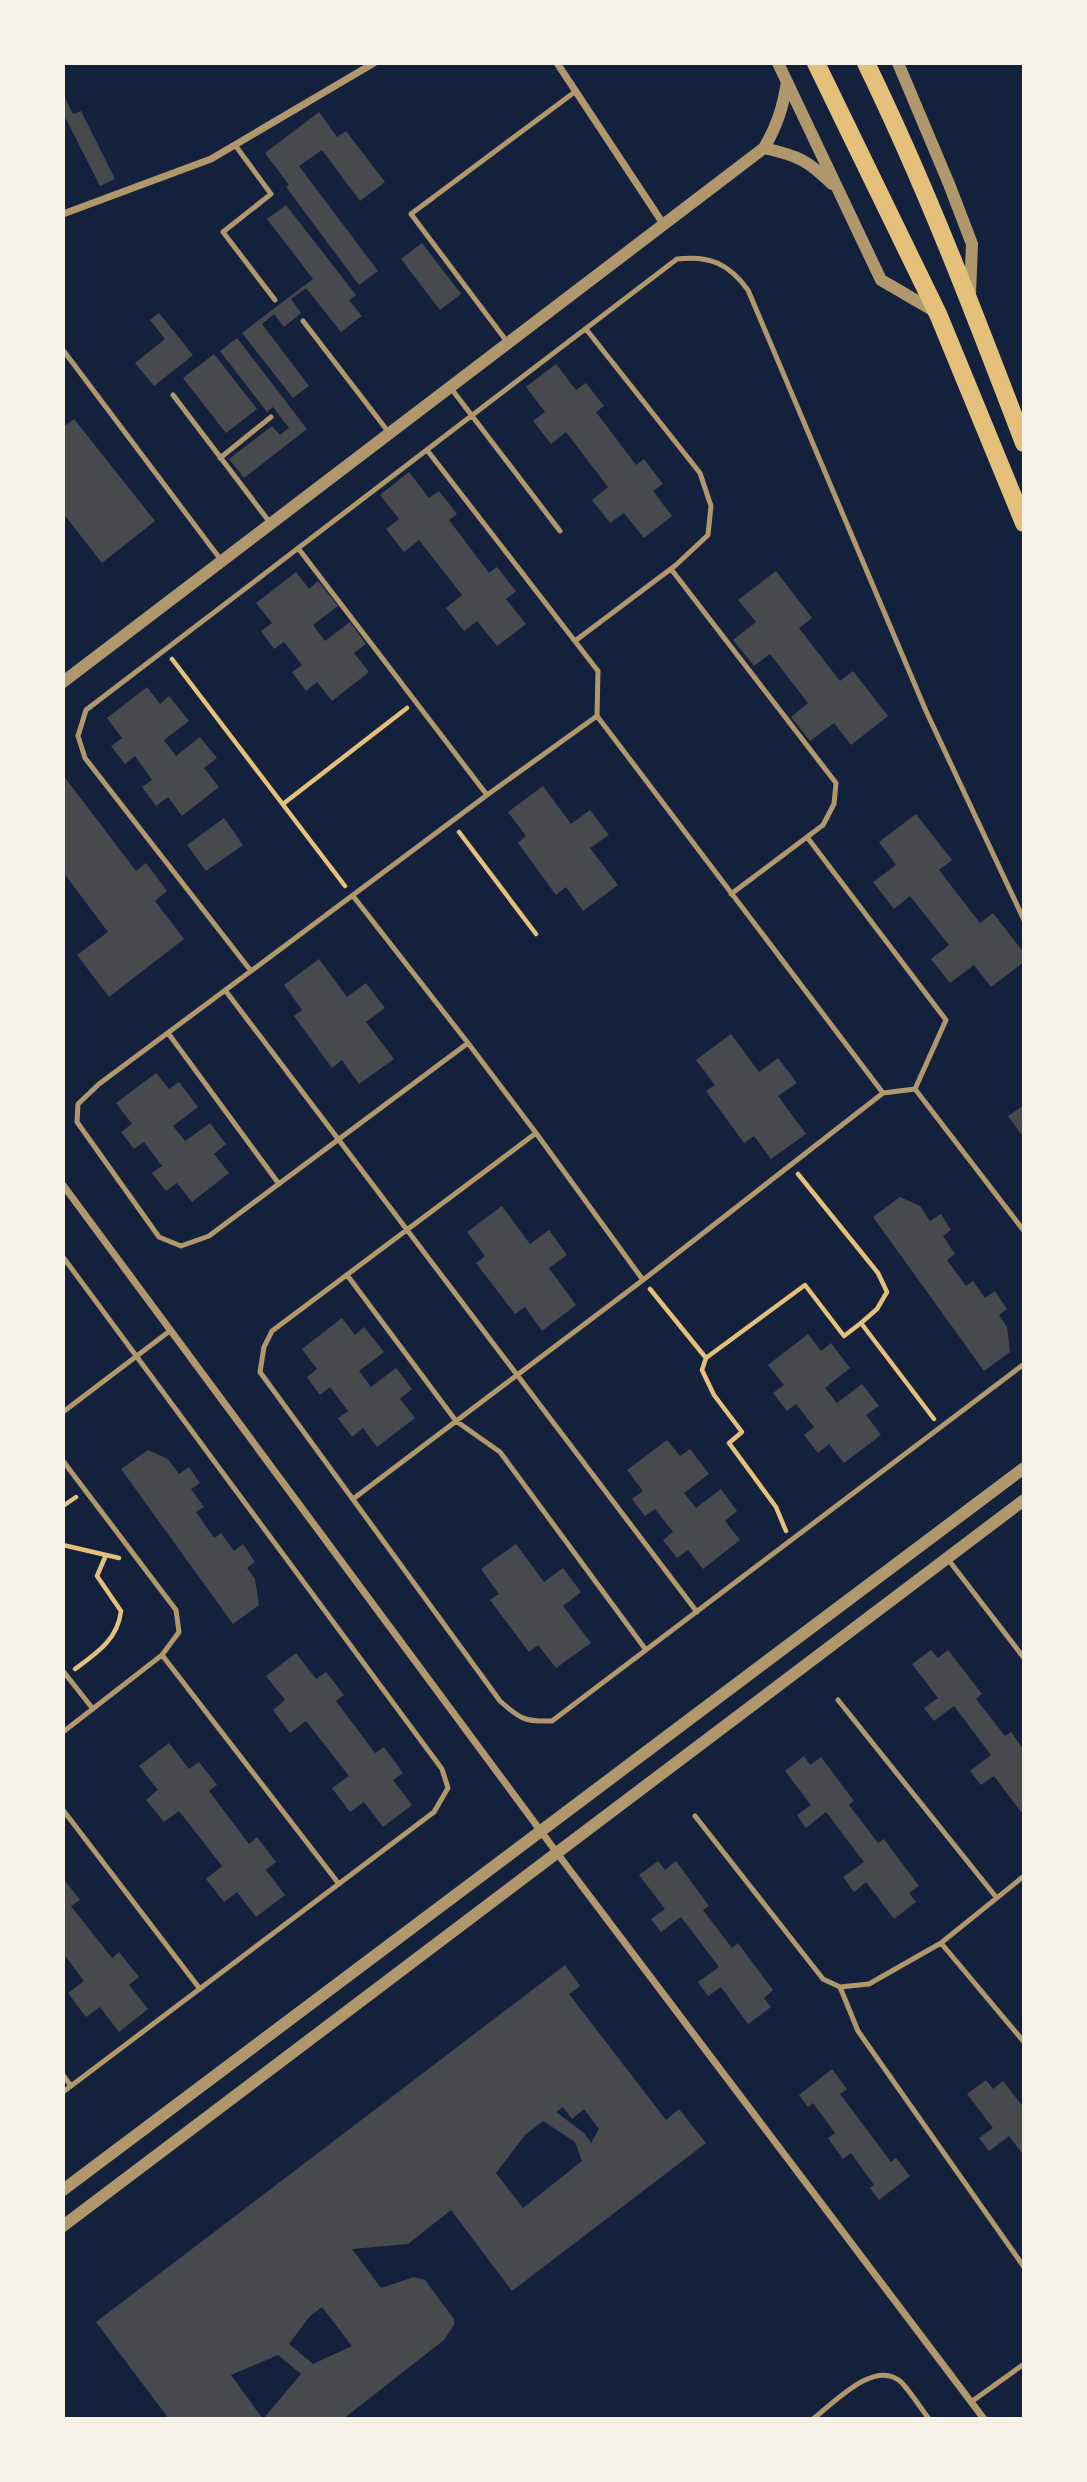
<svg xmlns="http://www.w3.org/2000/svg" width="1087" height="2482" viewBox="0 0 1087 2482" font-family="'Source Sans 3',sans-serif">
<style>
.building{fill:#48494c;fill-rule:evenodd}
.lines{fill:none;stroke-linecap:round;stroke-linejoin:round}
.path{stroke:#e5c07b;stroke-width:4.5}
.service{stroke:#b1986c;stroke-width:5}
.minor{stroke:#b1986c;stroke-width:7}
.tertiary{stroke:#b1986c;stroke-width:12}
.primary{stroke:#e5c07b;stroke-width:18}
</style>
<rect width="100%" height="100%" fill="#14213d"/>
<path class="building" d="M63 94 73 114 81 111 115 179 100 186 66 119 63 121Z
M319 112 337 137 346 131 385 182 360 201 322 150 299 166 378 271 359 285 286 187 289 185 265 153Z
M286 205 356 295 349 300 362 316 341 332 306 288 291 299 301 313 284 327 274 314 262 324 309 386 293 398 242 333 313 279 267 219Z
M422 243 461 294 440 310 401 259Z
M159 313 193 355 154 386 135 363 165 339 150 320Z
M237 338 307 429 244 478 229 459 272 426 280 435 289 428 273 407 267 412 220 351Z
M214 354 257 409 226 433 183 378Z
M556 364 576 390 586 383 604 406 596 412 636 465 644 459 663 484 653 491 672 516 644 538 624 513 610 523 592 500 608 487 566 432 551 444 533 421 545 412 526 387Z
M74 419 155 521 102 563 63 513V427Z
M409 472 429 498 439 491 457 514 449 520 489 573 497 567 516 591 506 599 526 624 497 646 477 621 464 631 446 608 462 595 419 540 404 552 386 529 399 519 380 495Z
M776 571 812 618 799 628 840 681 853 671 888 716 851 745 834 723 810 741 791 717 808 703 770 654 754 666 733 640 756 622 738 600Z
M296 572 309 589 318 581 338 606 313 625 325 641 350 622 366 644 354 653 369 672 332 701 317 682 306 691 292 672 302 665 284 642 274 649 261 631 272 623 256 603Z
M147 687 160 704 169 696 189 721 164 740 176 756 200 737 217 758 204 768 219 787 182 816 168 797 156 806 142 787 152 780 135 756 125 764 111 746 122 738 107 718Z
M63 775 136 871 146 863 167 891 155 901 184 939 109 997 77 955 108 932 63 872Z
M543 786 571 824 590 810 609 835 590 848 618 885 583 911 566 887 556 895 518 843 526 836 508 812Z
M916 814 952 860 939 870 980 923 993 913 1024 953V962L991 987 974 965 950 983 931 959 949 945 910 896 894 909 873 882 896 865 879 842Z
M224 818 243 845 206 871 187 845Z
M319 959 347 997 366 983 385 1008 366 1022 394 1059 359 1084 342 1060 332 1068 294 1016 302 1010 284 985Z
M731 1034 759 1072 778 1058 797 1083 778 1096 806 1134 771 1159 754 1136 744 1143 706 1091 715 1085 696 1060Z
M156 1073 169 1089 179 1082 198 1107 173 1126 185 1141 210 1123 226 1144 214 1154 229 1173 192 1202 177 1183 166 1191 152 1173 162 1166 144 1142 134 1149 121 1132 132 1124 116 1103Z
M1024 1105V1138L1008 1116Z
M900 1197 920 1206 930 1221 941 1214 951 1230 943 1236 955 1254 947 1260 966 1286 973 1281 985 1298 995 1291 1007 1309 999 1315 1007 1327 1010 1352 984 1371 873 1217Z
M502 1206 530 1244 549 1230 567 1255 549 1268 576 1305 542 1331 525 1307 515 1314 476 1263 485 1256 467 1232Z
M342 1318 355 1335 364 1327 384 1352 359 1371 371 1387 396 1368 412 1389 400 1399 415 1418 377 1447 363 1428 352 1437 338 1418 348 1411 330 1387 320 1395 307 1377 317 1369 302 1349Z
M808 1334 821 1351 831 1343 850 1368 825 1388 837 1403 862 1384 879 1406 866 1415 881 1435 844 1463 829 1444 818 1453 804 1435 814 1427 796 1404 787 1411 773 1393 784 1385 768 1365Z
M667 1440 680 1456 690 1449 709 1474 684 1493 696 1508 721 1489 737 1511 725 1521 740 1540 703 1569 688 1550 677 1558 663 1540 673 1532 655 1509 645 1516 632 1499 643 1491 627 1470Z
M148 1450 168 1459 179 1474 189 1467 200 1483 191 1489 204 1507 196 1512 214 1538 221 1533 234 1551 243 1544 255 1562 247 1568 255 1579 259 1605 233 1624 121 1469Z
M516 1544 544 1582 563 1568 581 1592 563 1606 591 1643 556 1668 538 1645 529 1652 490 1600 499 1594 481 1569Z
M931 1650 938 1658 948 1650 982 1694 976 1699 1005 1736 1011 1732 1024 1750V1810L1021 1812 994 1776 981 1785 970 1771 991 1755 954 1706 934 1721 924 1708 938 1698 912 1664Z
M296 1653 316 1679 326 1672 344 1695 336 1701 375 1753 384 1747 403 1773 393 1780 412 1805 383 1827 364 1802 350 1812 332 1788 349 1776 306 1721 290 1733 273 1710 285 1700 266 1676Z
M169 1743 189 1769 199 1762 217 1785 209 1791 249 1844 257 1837 276 1862 266 1870 285 1895 256 1917 237 1892 224 1902 206 1879 222 1866 179 1811 164 1822 146 1800 158 1790 139 1766Z
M804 1756 810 1765 821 1757 854 1801 849 1805 878 1843 884 1839 919 1886 909 1893 916 1902 894 1919 866 1882 854 1892 843 1877 864 1862 826 1812 806 1828 797 1815 811 1805 785 1771Z
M658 1861 665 1870 676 1861 709 1906 703 1910 732 1948 738 1943 773 1990 764 1998 771 2007 748 2024 721 1987 708 1996 698 1982 719 1967 681 1917 661 1932 651 1919 665 1909 639 1875Z
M63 1878 80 1900 71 1906 112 1958 119 1952 139 1977 129 1985 148 2009 119 2032 100 2007 86 2017 68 1993 84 1981 63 1953Z
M565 1965 580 1986 569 1994 666 2120 679 2109 706 2143 512 2291 451 2210 408 2244 352 2249 381 2288 414 2277 425 2280 454 2319V2325L444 2340 343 2419H169L96 2322ZM563 2107 572 2119 584 2109 599 2129 591 2143 584 2133 556 2112ZM543 2121 575 2142 582 2161 523 2208 496 2173 525 2135ZM322 2307 352 2346 313 2364 289 2344 310 2316ZM278 2355 301 2374 263 2419 231 2375Z
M832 2069 847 2089 840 2094 891 2162 896 2158 910 2176 879 2200 870 2188 874 2185 851 2153 843 2159 828 2138 835 2133 813 2103 808 2107 799 2095Z
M986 2080 993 2089 1003 2081 1024 2108V2156L1009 2136 989 2151 979 2138 993 2128 967 2094Z"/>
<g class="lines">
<path class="path" d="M172 659 345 886
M283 804 407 708
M459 832 536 934
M798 1174 878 1273 887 1292 877 1309 861 1323 934 1419
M650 1289 706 1358 702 1370 714 1395 742 1432 729 1443 776 1507 786 1531
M706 1358 805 1285 844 1336 861 1323
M63 1506 76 1497
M63 1545 119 1558
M75 1669C97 1653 118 1639 121 1611L97 1576 106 1555"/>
<path class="service" d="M235 145 271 194 223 232 275 300
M303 321 390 434
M508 343 411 214 576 91
M63 350 221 560
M450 387 560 531
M173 395 271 524
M427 450 598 671 597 716 883 1093 915 1089 1024 1231
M220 458 271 417
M671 569 836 783 834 804 823 825 731 894
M575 641 676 565 708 535 711 506 700 473 586 329
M487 795 597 716
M807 837 946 1020 915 1089
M353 896 468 1043
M1024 920 926 711 748 290C729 264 710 255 677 259L86 710 78 736 85 758 251 971 99 1084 78 1104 77 1122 159 1237 181 1246 209 1236 468 1043 536 1133 272 1331 264 1347 260 1372 500 1701C520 1719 525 1722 552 1721L1024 1364
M251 971 487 795 298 548
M225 990 697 1612
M168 1033 279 1184
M536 1133 643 1280 883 1093
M63 1257 442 1769 448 1788 434 1812 63 2092
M347 1275 456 1421 500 1452 646 1650
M63 1412 171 1330
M63 1461 176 1610 179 1632 162 1655 63 1732
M353 1499 643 1280
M947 1558 1024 1658
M162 1655 339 1884
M63 1671 93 1709
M838 1700 996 1897
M63 1810 200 1989
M695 1816 823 1979 840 1987 869 1984 941 1943
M1024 1876 941 1943 1024 2042
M840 1987 858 2031 1024 2267
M63 2075 71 2086
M971 2402 1024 2364
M813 2419C834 2403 876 2357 902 2383 912 2394 920 2407 929 2419"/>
<path class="minor" d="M557 63 664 225
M63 214 211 159 374 63
M63 1185 557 1853 984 2419"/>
<path class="tertiary" d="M778 63 881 280 936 312
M898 63 949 184 972 244 970 294
M787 82C783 107 777 126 764 148 799 156 807 160 832 184
M63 682 764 148
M63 2190 1024 1468
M63 2226 1024 1500"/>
<path class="primary" d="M816 63 938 314 1024 523
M866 63C926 186 975 315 1024 443"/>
</g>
<rect width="1087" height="2482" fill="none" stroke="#f6f1e7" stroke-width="130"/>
</svg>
